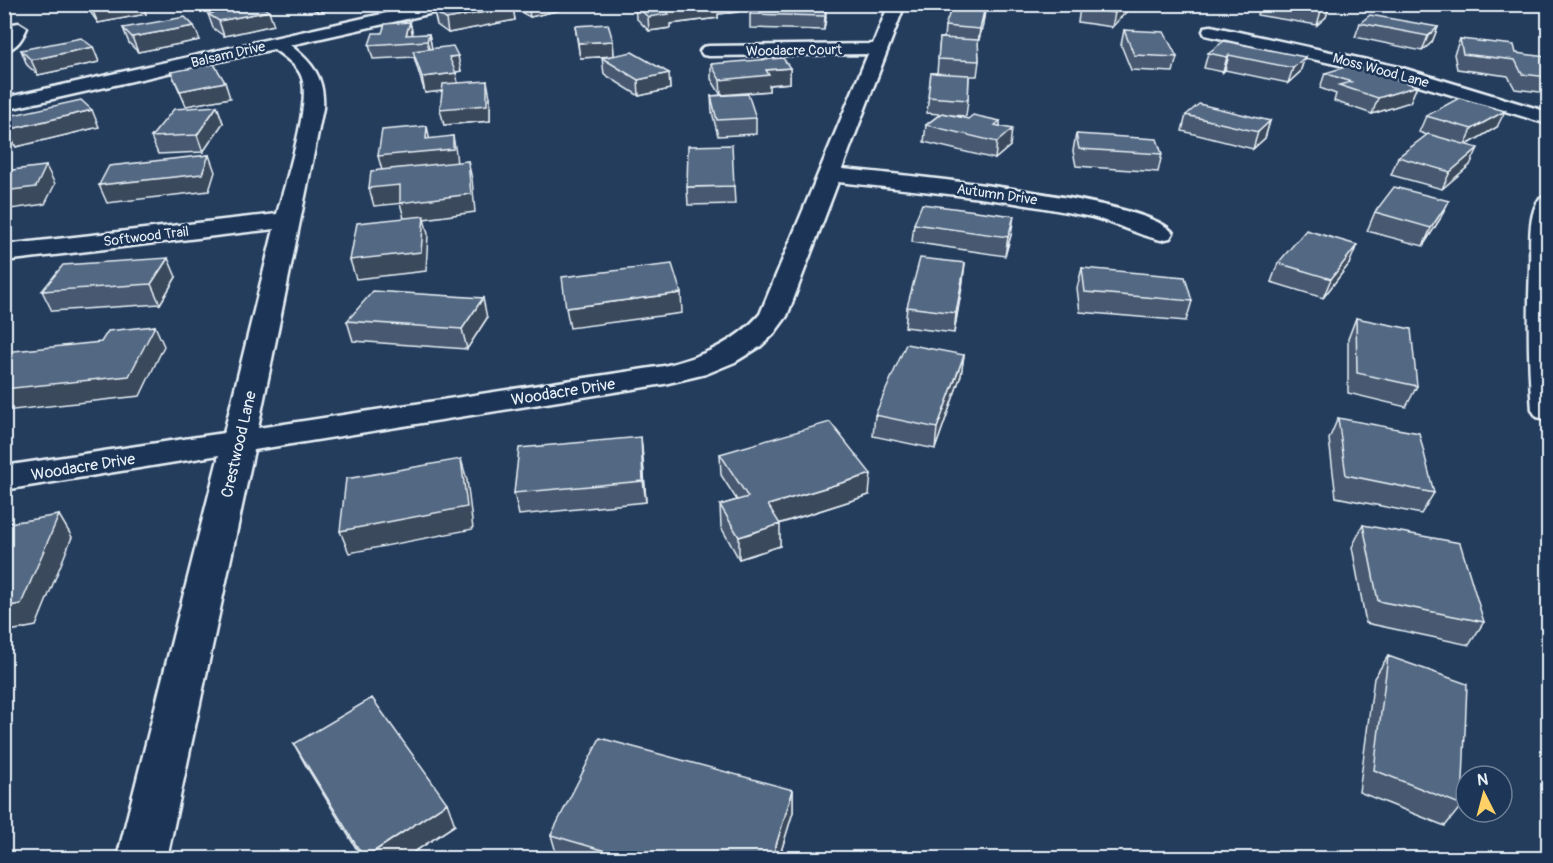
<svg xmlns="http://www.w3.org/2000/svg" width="1553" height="863" viewBox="0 0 1553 863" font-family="Pangolin,sans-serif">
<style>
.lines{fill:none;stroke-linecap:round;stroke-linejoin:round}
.minor-casing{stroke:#e8f1f8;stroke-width:5}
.minor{fill:#1d3557;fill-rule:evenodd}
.wall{fill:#475970;stroke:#e8f1f8;stroke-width:1.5}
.shaded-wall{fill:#3a485b;stroke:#e8f1f8;stroke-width:1.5}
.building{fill:#536782;stroke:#e8f1f8;stroke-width:1.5}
.labels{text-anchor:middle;stroke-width:5;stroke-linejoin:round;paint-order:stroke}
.far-street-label{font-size:14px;fill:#e8f1f8;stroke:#1d3557}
.street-label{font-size:16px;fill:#e8f1f8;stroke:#1d3557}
</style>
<rect width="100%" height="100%" fill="#253d5d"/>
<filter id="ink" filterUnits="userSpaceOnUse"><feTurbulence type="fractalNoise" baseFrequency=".0167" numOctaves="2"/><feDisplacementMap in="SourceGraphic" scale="12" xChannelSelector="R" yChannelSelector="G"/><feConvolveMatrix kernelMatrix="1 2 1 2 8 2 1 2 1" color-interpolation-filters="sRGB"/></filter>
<g filter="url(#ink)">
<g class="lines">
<g class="minor-casing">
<path id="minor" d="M427 4H458L451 9 290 45C313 63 325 78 323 108L258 428 664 366C701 357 735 343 760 314L868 54 709 56 703 55 700 51 703 47 709 46 873 44 889 4H905L842 169C894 174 1149 198 1173 233L1170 238 1161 240C1137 235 1116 223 1092 217 1008 199 922 191 838 182L787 316 773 335 761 346 735 362 706 374 664 384 254 450 167 858H117L219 455 4 490V466L224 433 274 229 4 261V245L277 214C285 184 311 104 302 78 298 65 284 57 274 49L4 110V98Z
M19 23 27 28C22 39 17 48 4 51V38L13 24Z
M1211 26 1399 67 1548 112V124L1389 76 1205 35 1203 31 1205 27Z
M1548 196V420L1537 417 1532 410C1528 360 1528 316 1530 266 1531 245 1527 216 1540 198Z"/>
</g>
<use href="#minor" class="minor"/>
</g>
<path class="wall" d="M86 4H142L146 14 98 23 88 9Z
M304 4H356L318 12Z
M515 4H586L530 17 515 9Z
M807 4H837L835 7H826L824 30 750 28V14Z
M954 4H986L984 18 978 43 979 61 977 76H969L968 100 966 116 950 115 968 119 1000 121V126L1010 146 995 159 924 142 926 125 940 114 927 113 931 73H937L940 38H944L945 26 953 9Z
M1260 4H1330L1326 17 1317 25 1257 15Z
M635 5 738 12 718 14V18L670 24V28L649 31 636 18Z
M513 7 515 20 448 33 437 25 434 12Z
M1080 8 1127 11 1112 27 1078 22Z
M208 14 274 25 224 36 213 28Z
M410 22 413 35 429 34 432 49 461 71 455 72 458 83 490 97V121L444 125 443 91 425 93 414 57 373 59 369 45 382 33Z
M1360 23 1438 27 1432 42 1422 51 1355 37Z
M575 26 613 41 614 56 580 58Z
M123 28 200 40 138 52 129 43Z
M1124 30 1177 57 1173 72 1131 70 1121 45Z
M1460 39 1516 53 1548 77V93L1515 89 1508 76 1457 69 1454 54Z
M93 47 99 62 38 75 27 65 21 50Z
M1208 53 1305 57 1300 72 1288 83 1225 70 1223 72 1204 68Z
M602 58 669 73 670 89 639 96 604 74Z
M711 64 790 68V83L769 85V91L722 95 756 118V134L718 136 712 112 711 96 721 95 711 79Z
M171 72 230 98 186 106Z
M1325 73 1417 86 1410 102 1372 114 1334 101 1336 94 1320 88Z
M217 106 223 123 203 152 158 154 151 137Z
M1186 115 1270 121 1265 138 1253 149 1182 131Z
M1426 116 1497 127 1467 145 1470 165 1442 189 1391 175 1398 157 1427 135 1419 132Z
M4 117 99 127 16 147 4 133Z
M1076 134 1162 154 1158 172 1076 166 1073 151Z
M734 186 735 204 688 205 687 187Z
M1375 212 1440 219 1423 246 1367 231Z
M914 224 1011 235 1005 256 912 242Z
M965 263 954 333 905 327 907 307Z
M1278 263 1349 264 1323 298 1271 282Z
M1082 268 1192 301 1186 321 1080 312 1077 288Z
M176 277 160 304 52 311 42 291Z
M487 318 467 349 353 341 347 321Z
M1356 318 1417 386 1406 407 1348 393V339Z
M964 355 961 375 935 449 873 436 875 415Z
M1338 418 1434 493 1421 514 1336 497 1329 439Z
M641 437 646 502 519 515 514 493Z
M720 454 869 495 779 524 780 546 739 559 721 527 720 505 737 500 721 475Z
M1363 525 1484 622 1469 645 1366 623 1352 547Z
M1388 656 1462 805 1445 826 1359 792 1374 678Z
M294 744 455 825 405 858H362L306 766Z
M793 790V812L779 858H563L557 856 551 835Z"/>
<path class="shaded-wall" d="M118 4H142L146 14 98 23 92 9Z
M315 4H356L318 12Z
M528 4H586L530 17Z
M712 4H738V12L718 14V18L670 24V28L649 31 648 17 665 10Z
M1123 4H1128L1127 11 1112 27 1115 13Z
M1329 4H1330L1326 17 1317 25 1321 11Z
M826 6V19L824 30 825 16Z
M513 7 515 20 448 33 446 19Z
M269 11 274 25 224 36 219 21Z
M984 11 983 25 978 43 980 29Z
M410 22 413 37 406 35Z
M194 26 200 40 138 52 132 37Z
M1438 27 1432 42 1422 51 1428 36Z
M429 34 432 49 431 56 427 41Z
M613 41 614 56 580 58 578 43Z
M93 47 99 62 38 75 31 60Z
M1229 55 1225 70 1223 72 1227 57Z
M458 56 461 71 452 73 449 57Z
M1305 57 1300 72 1288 83 1293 68Z
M790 68V83L769 85V91L721 95 720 80 766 70Z
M456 73 459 89 425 93 422 77Z
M669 73 670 89 639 96 638 80Z
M487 81 490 97V121L444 125 440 109Z
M225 82 230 98 186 106 180 91Z
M1417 86 1410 102 1372 114 1378 98Z
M217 106 223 123 203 152 197 135Z
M92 110 99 127 16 147 7 130Z
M1505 111 1497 127 1465 146 1472 129Z
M1270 121 1265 138 1253 149 1258 132Z
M427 126 430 142 453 136 456 153 457 166 383 174 378 156 426 139Z
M1012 129 1010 146 995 159 997 142Z
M1478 148 1470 165 1442 189 1450 172Z
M209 155 215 172 209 191 107 203 99 185Z
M468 161 472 179 475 212 424 219 428 234 426 271 356 279 350 260 405 222 400 203H404L374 206 369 188Z
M46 166 55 184 45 204 4 210V191Z
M1449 201 1440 219 1423 246 1431 228Z
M1014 216 1011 235 1005 256 1008 237Z
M1357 245 1349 264 1323 298 1331 279Z
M168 258 176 277 160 304 151 284Z
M965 263 963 282 954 333 956 313Z
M681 293 682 313 570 328 566 308Z
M483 298 487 318 467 349 462 329Z
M155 326 164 346 140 396 4 411V389Z
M964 355 961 375 935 449 937 428Z
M641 437 643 458 646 502 643 481Z
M461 459 467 480 473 529 349 553 340 531Z
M871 474 869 495 768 527V505Z
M59 515 72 537 36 626 4 632V607Z
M780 524V546L739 559V537Z
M793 790V812L779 858H772Z
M447 803 455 825 405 858H365Z"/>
<path class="building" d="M89 4H118L92 9Z
M258 4 269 11 219 21 208 14Z
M472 4H509L513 7 446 19 434 12Z
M712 4 665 10 669 14 648 17 635 5Z
M753 4H780L826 6 825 16 750 14Z
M1084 4H1123L1115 13 1080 8Z
M1282 4H1329L1321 11Z
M951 9 984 11 980 29 945 26Z
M1370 15 1438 27 1428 36 1360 23Z
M185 17 194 26 132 37 123 28Z
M410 22 406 35 429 34 427 41 369 45 373 33H382L385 24Z
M608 24 613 41 578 43 575 26Z
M1124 30 1164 32 1177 57 1134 55Z
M81 38 93 47 31 60 21 50Z
M940 38 978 40 979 61 938 59Z
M1460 39 1514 45 1516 53 1546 57 1548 60V77L1522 74 1515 60 1463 54Z
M1224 41 1305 57 1293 68 1229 55 1227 57 1208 53Z
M453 46 458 56 449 57 456 73 422 77 413 51Z
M632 52 669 73 638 80 602 58Z
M783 58 790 68 766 70 769 75 720 80 711 64Z
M214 64 225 82 180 91 171 72Z
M1352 65 1417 86 1378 98 1339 85 1351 82 1325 73Z
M931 73 969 75 968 100 928 97Z
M487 81V105L440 109 443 84Z
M748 94 756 118 717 120 711 96Z
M1459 98 1505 111 1472 129 1426 116Z
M81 100 92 110 7 130 4 127V117Z
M1199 104 1270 121 1258 132 1186 115Z
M217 106 197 135 151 137 174 109Z
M942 113 968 119 973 115 1000 121 995 125 1012 129 997 142 926 125Z
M427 126 426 139 453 136V149L378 156 382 130Z
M1076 134 1157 139 1162 154 1079 149Z
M1428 134 1478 148 1450 172 1398 157Z
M732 145 734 186 687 187 688 146Z
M209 155 202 174 99 185 109 166Z
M468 161 471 194 400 203V185L369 188 371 171Z
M46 166 36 187 4 191V171Z
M1394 187 1449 201 1431 228 1375 212Z
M922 204 1014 216 1008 237 914 224Z
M424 216 421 252 350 260 357 223Z
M1306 230 1357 245 1331 279 1278 263Z
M168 258 151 284 42 291 63 265Z
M920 258 965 263 956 313 907 307Z
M672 264 681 293 566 308 562 277Z
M1082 268 1185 277 1192 301 1085 292Z
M373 291 483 298 462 329 347 321Z
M1356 318 1411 329 1417 386 1357 373Z
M155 326 129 376 4 389V352L101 342 108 331Z
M906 344 964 355 937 428 875 415Z
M1338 418 1419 433 1434 493 1346 475Z
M830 422 871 474 768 505 780 524 739 537 720 505 748 497 720 454Z
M641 437 643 481 514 493 519 448Z
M461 459 467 507 340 531 346 479Z
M59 515 21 604 4 607V524Z
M1363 525 1460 543 1484 622 1378 601Z
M1388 656 1467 684 1462 805 1374 770Z
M372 698 447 803 364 858 294 744Z
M600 738 793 790 772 858H629L551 835Z"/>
</g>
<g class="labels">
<g class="far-street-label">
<text transform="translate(794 50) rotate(-1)" y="5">Woodacre Court</text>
<text transform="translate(228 54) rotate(-13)" y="5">Balsam Drive</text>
<text transform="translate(1381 70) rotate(15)" y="5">Moss Wood Lane</text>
<text transform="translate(997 194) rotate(8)" y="5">Autumn Drive</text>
<text transform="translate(146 236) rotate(-7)" y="5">Softwood Trail</text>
</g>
<g class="street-label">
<text transform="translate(563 391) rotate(-9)" y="6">Woodacre Drive</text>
<text transform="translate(238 444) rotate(-77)" y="6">Crestwood Lane</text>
<text transform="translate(83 466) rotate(-9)" y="6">Woodacre Drive</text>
</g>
</g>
<rect width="1553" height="863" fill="none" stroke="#1d3557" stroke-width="24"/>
<rect x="12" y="12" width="1529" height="839" fill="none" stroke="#e8f1f8" stroke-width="2" filter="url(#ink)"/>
<g transform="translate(1484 794) rotate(354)"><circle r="28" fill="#1d3557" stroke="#6e8097" stroke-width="1.5"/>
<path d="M0-4.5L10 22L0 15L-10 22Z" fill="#ffd166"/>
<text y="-9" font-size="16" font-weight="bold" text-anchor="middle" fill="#e8f1f8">N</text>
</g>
</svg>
